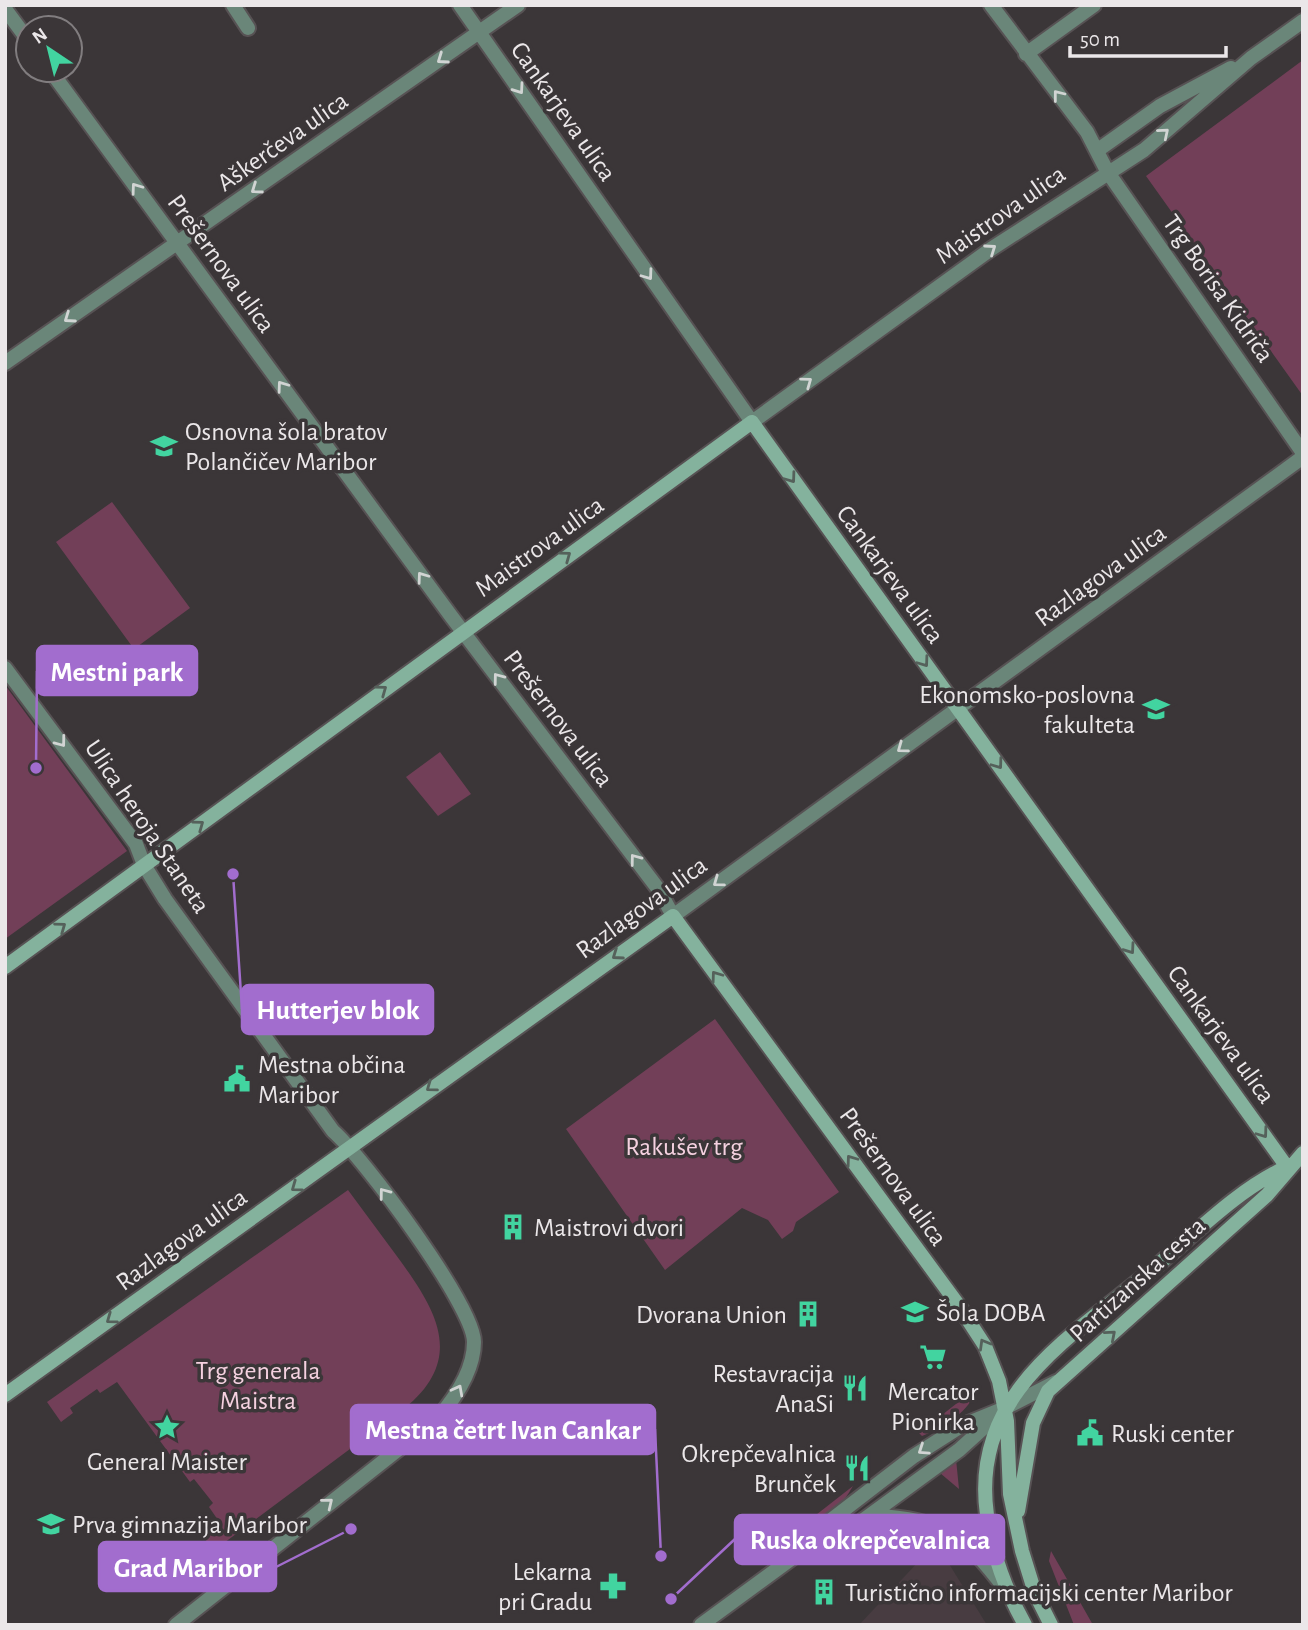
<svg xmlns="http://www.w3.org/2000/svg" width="1308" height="1630" viewBox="0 0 1308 1630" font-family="'Alegreya Sans',sans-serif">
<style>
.built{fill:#483c41}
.green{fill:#723f58}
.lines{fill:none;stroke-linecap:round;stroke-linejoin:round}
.street-casing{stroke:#575254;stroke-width:18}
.secondary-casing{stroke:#575254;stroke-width:18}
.street{stroke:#6a8679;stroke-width:14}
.secondary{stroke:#84b29d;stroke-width:14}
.oneway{stroke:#d1d4d3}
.oneway2{stroke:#55615b}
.labels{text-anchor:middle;stroke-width:7;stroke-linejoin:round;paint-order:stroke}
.street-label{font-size:26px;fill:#ebe7e9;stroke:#3b3638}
.poi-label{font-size:26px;fill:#ebe7e9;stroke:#3b3638;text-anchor:start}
.park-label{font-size:26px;fill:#f5d1e0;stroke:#3b3638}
.leader{fill:none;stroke:#a26dce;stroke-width:2.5}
.callout-dot{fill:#a26dce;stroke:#3b3638;stroke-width:2.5}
.callout{fill:#a26dce;stroke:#a26dce;stroke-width:2.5}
.callout-label{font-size:28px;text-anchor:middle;font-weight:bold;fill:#fff}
</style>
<rect width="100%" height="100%" fill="#3b3638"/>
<path class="built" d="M936 1543 987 1625H859Z"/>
<path class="green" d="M1303 60V396L1146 176Z
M112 502 190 608 134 649 56 542Z
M5 685 127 851 5 939Z
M440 752 471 794 438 816 406 777Z
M715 1019 839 1192 796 1222 793 1231 782 1239 768 1220 742 1208 665 1270 566 1129Z
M348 1190C365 1213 382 1236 399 1259 436 1310 466 1358 405 1408L177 1578 168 1564 178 1557 180 1559 207 1539 205 1534 220 1523 209 1507 213 1503 194 1479 190 1482 117 1382 100 1393 97 1389 70 1408 73 1413 61 1422 47 1402Z
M975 1389C973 1410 941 1429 922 1436L919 1433Z
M956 1459 959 1489 940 1473Z
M853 1486C841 1508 822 1524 798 1529Z
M1051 1551 1093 1625H1074L1049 1561Z"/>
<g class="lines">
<g class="street-casing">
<path id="street" d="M233 5 248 28
M460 5 752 422 991 249 1144 150 1251 58 1303 21
M991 5 1087 132 1107 171 1303 453
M5 9 28 40
M1026 54 1094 5
M50 70 451 616 659 890 673 916 1303 457
M1098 150 1160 106 1231 68
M5 363 518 5
M5 668 136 844 144 865 165 899 333 1131C363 1157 474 1306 474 1342 474 1370 455 1398 438 1418L176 1625
M871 1515C945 1521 961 1531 1006 1590
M796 1556 830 1543 847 1532 959 1450 1001 1412
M701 1625 795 1556 827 1523 914 1456 961 1426 1005 1408 1056 1382"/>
</g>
<g class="secondary-casing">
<path id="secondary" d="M5 967 752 422 1287 1167
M5 1395 673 916 959 1306 985 1346 999 1381 1007 1421 1010 1494 1022 1551 1035 1593 1051 1625
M1018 1511 1033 1423 1048 1391 1267 1195 1303 1153
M1025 1625C1005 1589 993 1556 987 1515 970 1396 1067 1340 1148 1273 1192 1237 1236 1190 1287 1167"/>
</g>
<use href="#street" class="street"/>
<use href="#secondary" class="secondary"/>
</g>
<defs><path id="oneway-chevron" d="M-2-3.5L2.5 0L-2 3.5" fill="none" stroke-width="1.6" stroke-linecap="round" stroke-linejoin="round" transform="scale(1.75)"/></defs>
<g class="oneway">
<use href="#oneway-chevron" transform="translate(442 59) rotate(145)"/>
<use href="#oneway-chevron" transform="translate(519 89) rotate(55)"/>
<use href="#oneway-chevron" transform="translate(1058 95) rotate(-128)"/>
<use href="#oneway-chevron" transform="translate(1164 133) rotate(-40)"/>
<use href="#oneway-chevron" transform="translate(136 188) rotate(-126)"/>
<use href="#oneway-chevron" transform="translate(256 189) rotate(145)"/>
<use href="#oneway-chevron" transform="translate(991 249) rotate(-35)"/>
<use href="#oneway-chevron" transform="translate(648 275) rotate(54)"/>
<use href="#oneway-chevron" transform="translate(69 318) rotate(145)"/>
<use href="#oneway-chevron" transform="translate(807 382) rotate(-36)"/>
<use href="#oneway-chevron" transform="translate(282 386) rotate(-126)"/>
<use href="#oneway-chevron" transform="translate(422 577) rotate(-126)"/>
<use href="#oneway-chevron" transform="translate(498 678) rotate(-127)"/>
<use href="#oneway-chevron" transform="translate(61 742) rotate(53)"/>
<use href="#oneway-chevron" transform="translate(902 748) rotate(144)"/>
<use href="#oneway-chevron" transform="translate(635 859) rotate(-127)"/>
<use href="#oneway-chevron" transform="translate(718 882) rotate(144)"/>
<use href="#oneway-chevron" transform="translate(384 1193) rotate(-127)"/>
<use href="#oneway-chevron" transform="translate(458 1390) rotate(-62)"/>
<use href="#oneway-chevron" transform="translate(923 1450) rotate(146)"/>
<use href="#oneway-chevron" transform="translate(328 1503) rotate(-39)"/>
</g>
<g class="oneway2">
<use href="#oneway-chevron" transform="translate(791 478) rotate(54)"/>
<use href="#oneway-chevron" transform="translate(566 556) rotate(-36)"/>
<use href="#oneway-chevron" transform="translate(924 662) rotate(54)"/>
<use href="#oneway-chevron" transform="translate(382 690) rotate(-36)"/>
<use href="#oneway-chevron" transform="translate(998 764) rotate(54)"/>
<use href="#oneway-chevron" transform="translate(199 825) rotate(-36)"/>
<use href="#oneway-chevron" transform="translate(61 927) rotate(-36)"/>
<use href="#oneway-chevron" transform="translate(1130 949) rotate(55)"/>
<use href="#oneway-chevron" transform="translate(617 955) rotate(145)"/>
<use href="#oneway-chevron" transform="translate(716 976) rotate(-126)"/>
<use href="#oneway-chevron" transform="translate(431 1087) rotate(144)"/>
<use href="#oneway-chevron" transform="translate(1263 1133) rotate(54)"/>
<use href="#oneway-chevron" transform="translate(851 1160) rotate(-126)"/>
<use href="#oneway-chevron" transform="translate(296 1187) rotate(144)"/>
<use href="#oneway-chevron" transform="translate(111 1319) rotate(144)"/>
<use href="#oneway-chevron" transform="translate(1111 1335) rotate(-41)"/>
<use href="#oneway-chevron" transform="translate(984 1344) rotate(-120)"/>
</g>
<defs>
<g id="school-bare" transform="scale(2.1)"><path d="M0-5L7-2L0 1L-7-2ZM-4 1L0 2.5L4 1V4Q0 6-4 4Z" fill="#42d4a0" stroke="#3b3638" stroke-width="2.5" paint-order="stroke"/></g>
<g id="university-bare" transform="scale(2.1)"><path d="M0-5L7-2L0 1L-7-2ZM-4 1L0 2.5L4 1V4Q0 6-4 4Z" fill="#42d4a0" stroke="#3b3638" stroke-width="2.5" paint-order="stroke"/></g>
<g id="civic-bare" transform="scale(2.1)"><path d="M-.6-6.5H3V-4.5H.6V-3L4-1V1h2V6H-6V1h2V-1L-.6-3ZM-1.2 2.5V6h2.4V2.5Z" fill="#42d4a0" stroke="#3b3638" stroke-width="2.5" paint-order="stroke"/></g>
<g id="building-bare" transform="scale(2.1)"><path d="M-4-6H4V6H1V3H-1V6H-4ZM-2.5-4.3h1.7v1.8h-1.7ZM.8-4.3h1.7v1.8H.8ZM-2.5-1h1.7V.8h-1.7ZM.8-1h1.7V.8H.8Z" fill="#42d4a0" stroke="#3b3638" stroke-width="2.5" paint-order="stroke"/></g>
<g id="supermarket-bare" transform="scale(2.1)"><path d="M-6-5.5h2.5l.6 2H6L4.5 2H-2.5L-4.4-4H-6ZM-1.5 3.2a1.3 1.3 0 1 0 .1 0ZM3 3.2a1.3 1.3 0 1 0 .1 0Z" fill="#42d4a0" stroke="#3b3638" stroke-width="2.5" paint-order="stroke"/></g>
<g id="restaurant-bare" transform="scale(2.1)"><path d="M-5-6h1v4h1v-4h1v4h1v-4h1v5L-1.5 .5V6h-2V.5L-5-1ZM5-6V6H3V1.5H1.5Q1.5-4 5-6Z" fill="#42d4a0" stroke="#3b3638" stroke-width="2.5" paint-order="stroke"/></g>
<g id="sight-bare" transform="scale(2.1)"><path d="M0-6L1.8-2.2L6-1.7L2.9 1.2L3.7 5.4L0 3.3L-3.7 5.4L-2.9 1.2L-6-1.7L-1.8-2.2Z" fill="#42d4a0" stroke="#3b3638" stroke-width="2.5" paint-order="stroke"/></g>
<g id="pharmacy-bare" transform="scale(2.1)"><path d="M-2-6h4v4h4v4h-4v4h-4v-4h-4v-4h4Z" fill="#42d4a0" stroke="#3b3638" stroke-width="2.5" paint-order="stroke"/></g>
</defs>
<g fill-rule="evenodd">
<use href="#school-bare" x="164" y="446"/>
<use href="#university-bare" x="1156" y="709"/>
<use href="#civic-bare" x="237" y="1079"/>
<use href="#building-bare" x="513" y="1227"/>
<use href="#school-bare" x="915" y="1312"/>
<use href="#building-bare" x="808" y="1314"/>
<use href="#supermarket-bare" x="933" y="1357"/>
<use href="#restaurant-bare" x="855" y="1388"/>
<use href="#sight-bare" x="167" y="1427"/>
<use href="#civic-bare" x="1090" y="1433"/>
<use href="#restaurant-bare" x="857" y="1468"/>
<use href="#school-bare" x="51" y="1524"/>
<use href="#pharmacy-bare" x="613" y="1586"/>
<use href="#building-bare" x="824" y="1592"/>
</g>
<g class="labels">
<g class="street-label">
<text transform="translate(564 111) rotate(55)" y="9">Cankarjeva ulica</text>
<text transform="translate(282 141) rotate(-35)" y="9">Aškerčeva ulica</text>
<text transform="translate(1000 214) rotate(-35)" y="9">Maistrova ulica</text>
<text transform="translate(222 263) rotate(54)" y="9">Prešernova ulica</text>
<text transform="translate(1219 288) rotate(55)" y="9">Trg Borisa Kidriča</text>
<text transform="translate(539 546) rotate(-36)" y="9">Maistrova ulica</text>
<text transform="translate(891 574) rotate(54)" y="9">Cankarjeva ulica</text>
<text transform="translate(1100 575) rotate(-36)" y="9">Razlagova ulica</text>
<text transform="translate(559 718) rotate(53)" y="9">Prešernova ulica</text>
<text transform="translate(148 826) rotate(56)" y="9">Ulica heroja Staneta</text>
<text transform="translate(641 907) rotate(-36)" y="9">Razlagova ulica</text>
<text transform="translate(1222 1034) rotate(54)" y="9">Cankarjeva ulica</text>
<text transform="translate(894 1176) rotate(54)" y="9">Prešernova ulica</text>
<text transform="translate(181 1239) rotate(-36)" y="9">Razlagova ulica</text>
<text transform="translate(1137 1279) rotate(-42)" y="9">Partizanska cesta</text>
</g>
<g class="poi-label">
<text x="185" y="440">Osnovna šola bratov<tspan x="185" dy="30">Polančičev Maribor</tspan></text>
<text x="1135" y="703" text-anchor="end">Ekonomsko-poslovna<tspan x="1135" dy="30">fakulteta</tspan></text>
<text x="258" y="1073">Mestna občina<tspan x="258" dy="30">Maribor</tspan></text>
<text x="534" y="1236">Maistrovi dvori</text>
<text x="936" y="1321">Šola DOBA</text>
<text x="787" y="1323" text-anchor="end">Dvorana Union</text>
<text x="834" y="1382" text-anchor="end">Restavracija<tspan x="834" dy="30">AnaSi</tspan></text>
<text x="933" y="1400" text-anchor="middle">Mercator<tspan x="933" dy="30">Pionirka</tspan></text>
<text x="1111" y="1442">Ruski center</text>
<text x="836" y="1462" text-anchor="end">Okrepčevalnica<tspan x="836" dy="30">Brunček</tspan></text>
<text x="167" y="1470" text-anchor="middle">General Maister</text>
<text x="72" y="1533">Prva gimnazija Maribor</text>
<text x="592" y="1580" text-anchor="end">Lekarna<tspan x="592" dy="30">pri Gradu</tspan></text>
<text x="845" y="1601">Turistično informacijski center Maribor</text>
</g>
<g class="park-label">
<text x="684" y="1155">Rakušev trg</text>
<text x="258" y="1379">Trg generala<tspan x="258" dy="30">Maistra</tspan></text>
</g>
</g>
<path class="leader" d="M36 768L37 671M233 874L242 1009M661 1556L655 1429M671 1599L735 1539M351 1529L276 1567"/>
<g class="callout-dot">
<circle cx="36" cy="768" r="7"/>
<circle cx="233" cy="874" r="7"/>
<circle cx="661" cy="1556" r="7"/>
<circle cx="671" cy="1599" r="7"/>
<circle cx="351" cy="1529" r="7"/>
</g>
<g class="callout">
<rect x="37" y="646" width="160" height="49" rx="7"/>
<rect x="242" y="985" width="191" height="49" rx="7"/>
<rect x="351" y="1405" width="304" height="49" rx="7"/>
<rect x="735" y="1515" width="269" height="49" rx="7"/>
<rect x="99" y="1542" width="177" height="49" rx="7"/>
</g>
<g class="callout-label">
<text x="117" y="681">Mestni park</text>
<text x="338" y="1019">Hutterjev blok</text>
<text x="503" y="1439">Mestna četrt Ivan Cankar</text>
<text x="870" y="1549">Ruska okrepčevalnica</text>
<text x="188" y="1577">Grad Maribor</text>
</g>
<rect width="1308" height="1630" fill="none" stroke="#ebe7e9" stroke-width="14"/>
<g transform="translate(49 49) rotate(325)"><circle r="33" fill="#3b3638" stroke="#817d7f" stroke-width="2"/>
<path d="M0-5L12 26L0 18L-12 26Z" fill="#42d4a0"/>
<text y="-10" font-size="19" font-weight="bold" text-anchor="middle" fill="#ebe7e9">N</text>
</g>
<path d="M1070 46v10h156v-10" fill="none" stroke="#ebe7e9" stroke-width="3.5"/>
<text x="1080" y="46" font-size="21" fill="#ebe7e9" stroke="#3b3638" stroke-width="5" paint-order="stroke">50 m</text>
</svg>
